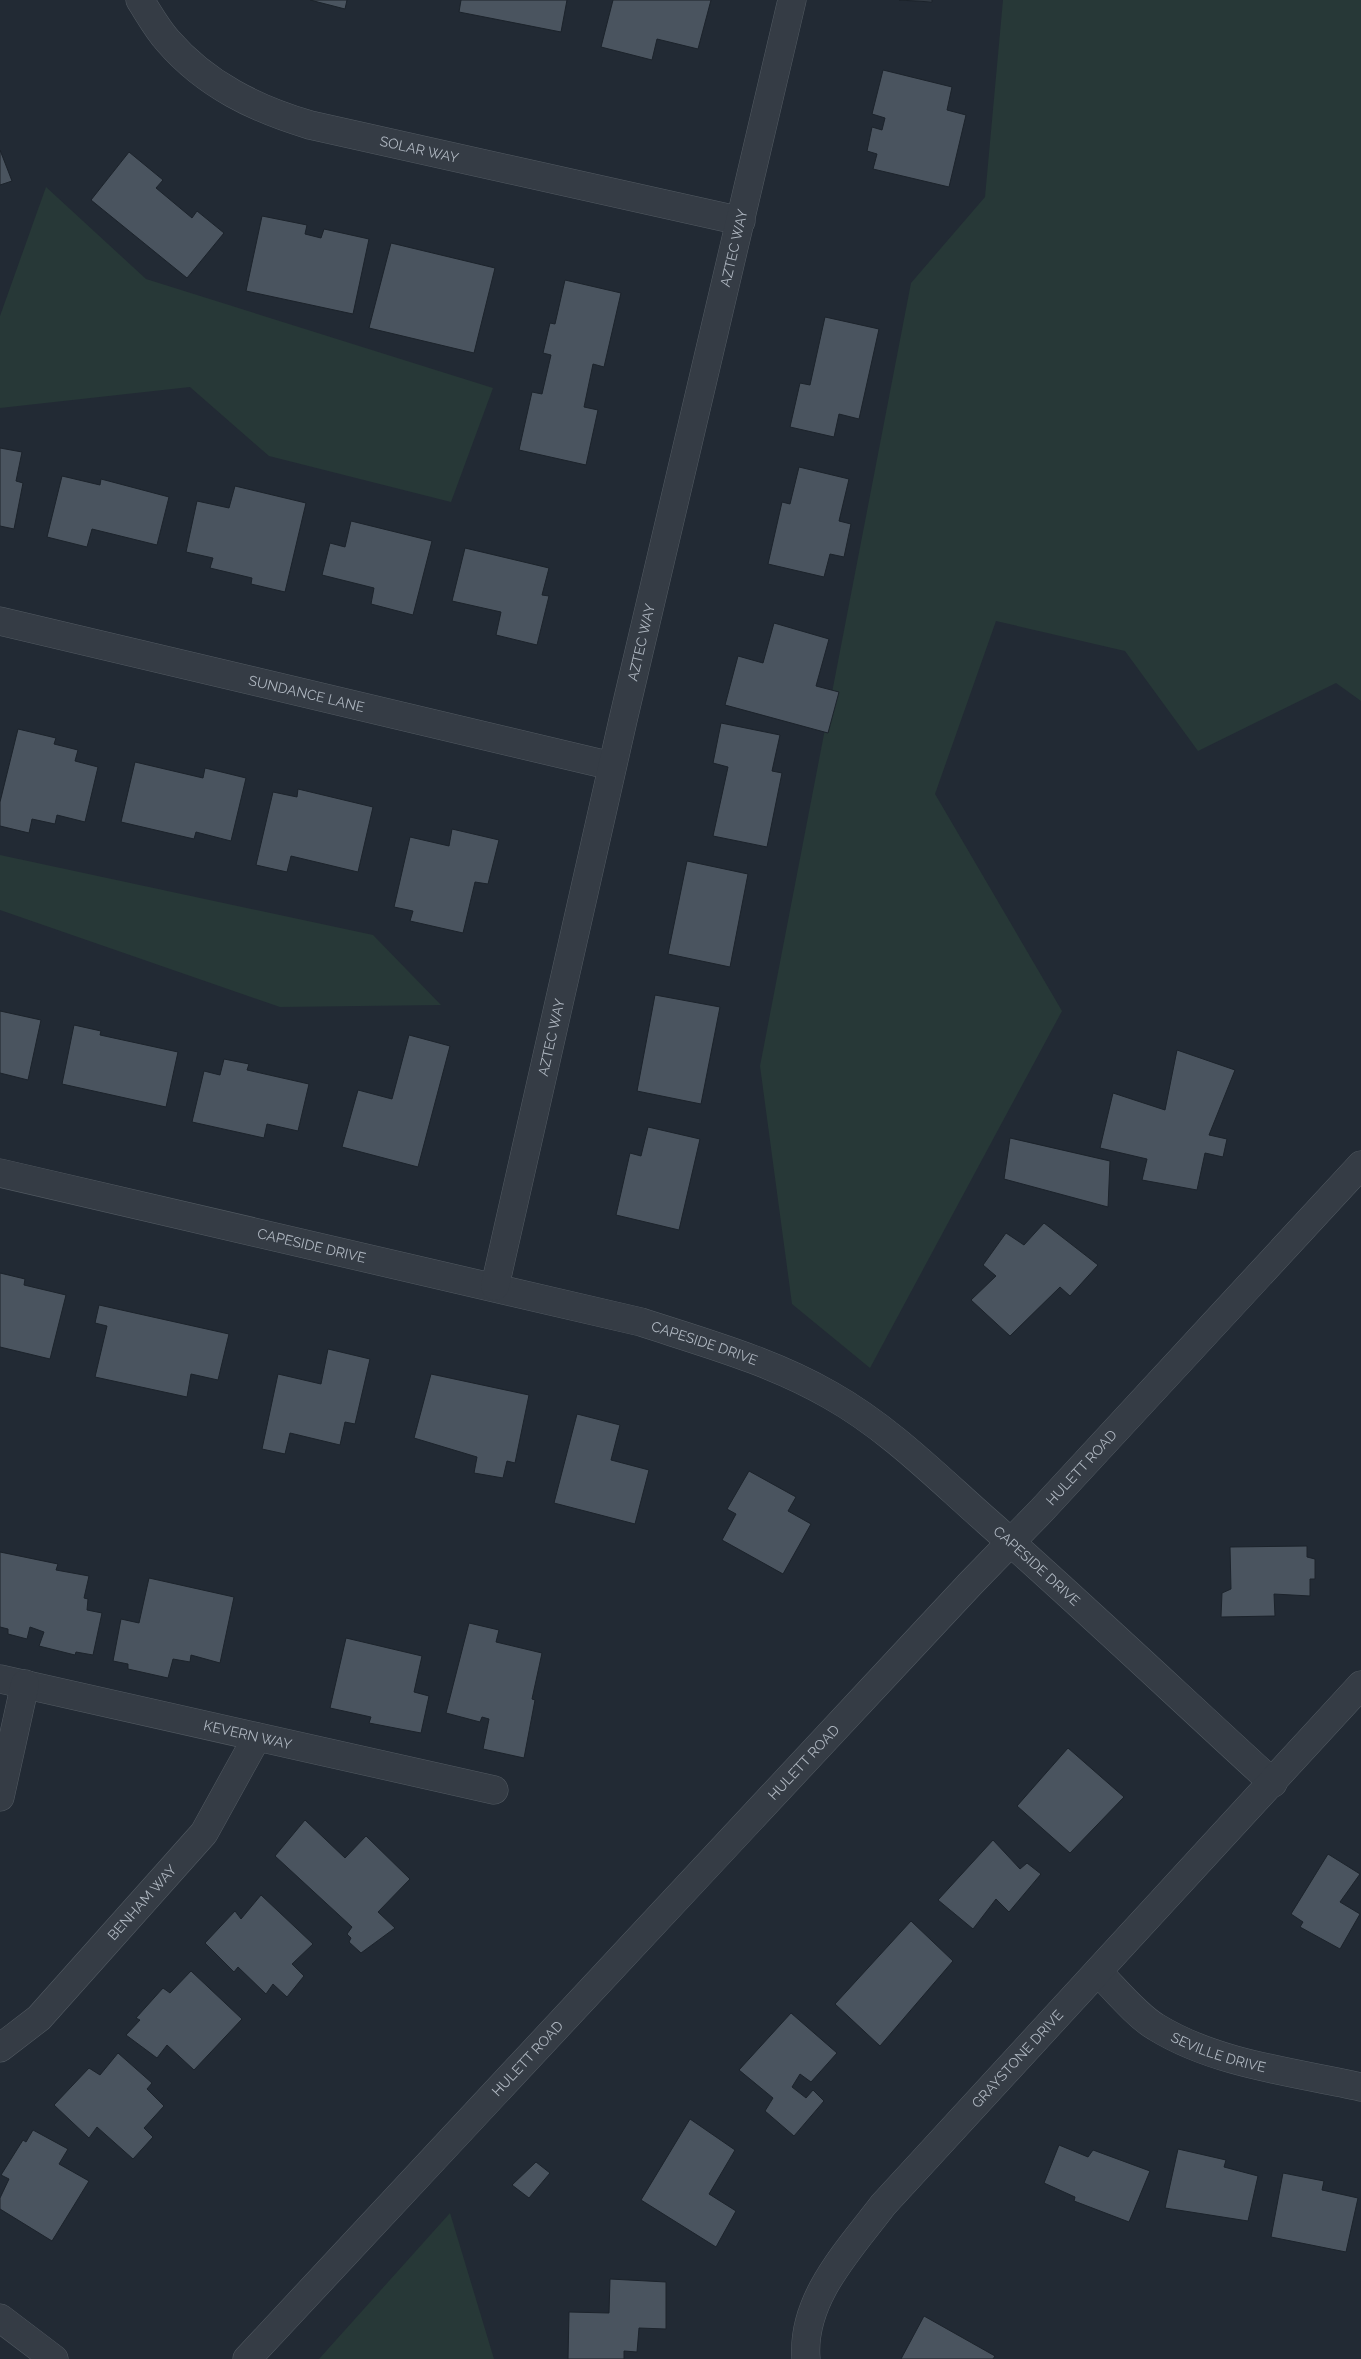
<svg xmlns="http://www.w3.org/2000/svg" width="1361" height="2359" viewBox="0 0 1361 2359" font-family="Raleway,sans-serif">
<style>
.green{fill:#273837}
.building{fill:#4a545f;stroke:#1c232b}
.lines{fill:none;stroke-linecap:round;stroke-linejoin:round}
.minor-casing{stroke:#525a62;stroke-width:29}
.minor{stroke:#353c45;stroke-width:28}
.labels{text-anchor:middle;stroke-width:4;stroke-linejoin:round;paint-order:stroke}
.street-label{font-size:14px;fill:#afb7c1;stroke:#1a2129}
</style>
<rect width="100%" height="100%" fill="#222a34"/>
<path class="green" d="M1003 0H1361V701L1336 683 1198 751 1125 651 996 621 935 794 1062 1011 870 1368 792 1304 760 1066 911 283 985 197Z
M46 187 146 279 493 388 451 502 269 456 190 387 0 408V316Z
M0 855 373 935 441 1005 280 1007 0 910Z
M450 2213 494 2359H319Z"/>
<path class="building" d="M310 0H347L345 9Z
M461 0H567L561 32 459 12Z
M613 0H711L698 49 657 39 652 60 601 47Z
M899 0H932V2Z
M883 70 952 87 947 110 966 115 949 187 873 169 877 154 867 151 872 127 882 130 885 118 872 114Z
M0 150 12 181 0 185Z
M129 152 163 180 156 188 192 218 197 211 224 233 187 278 91 200Z
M262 216 307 225 305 234 321 238 324 229 369 239 353 314 246 291Z
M391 243 495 268 474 353 369 328Z
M565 280 621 293 604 367 593 364 584 407 598 410 586 465 519 450 532 392 542 394 551 355 543 353 550 323 555 324Z
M825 317 879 329 859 419 839 414 834 437 790 427 800 383 810 385Z
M0 448 22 452 16 481 23 483 14 529 0 526Z
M799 467 849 479 839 521 851 524 844 557 830 554 824 577 768 564 782 502 790 504Z
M62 476 100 485 101 479 169 497 157 545 92 529 87 547 47 537Z
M235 486 306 503 285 592 251 584 252 578 210 568 213 558 186 552 197 501 229 508Z
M351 521 432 541 413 615 371 604 374 588 322 575 330 543 345 547Z
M465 548 549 568 542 595 549 596 537 645 496 635 501 612 452 601Z
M774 623 829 639 816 686 839 692 828 733 725 705 738 656 763 663Z
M721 723 780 735 772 771 782 773 767 847 713 836 728 767 713 763Z
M18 729 56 738 54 744 78 750 75 761 98 767 85 822 57 815 55 824 32 819 29 833 0 826V802Z
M135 762 203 778 205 768 246 778 231 841 196 832 194 839 121 822Z
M298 789 373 807 358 872 291 856 287 872 256 865 273 792 297 797Z
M452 829 499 840 488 884 475 882 463 933 410 921 413 911 394 907 410 837 449 846Z
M687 861 748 874 730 967 668 954Z
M655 995 720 1007 701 1104 637 1091Z
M0 1011 41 1020 28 1080 0 1073Z
M74 1025 101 1031 100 1035 178 1052 166 1107 62 1084Z
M409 1035 450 1046 418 1167 342 1147 358 1090 392 1099Z
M1177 1050 1235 1070 1209 1135 1227 1139 1223 1157 1205 1153 1197 1190 1142 1180 1147 1159 1100 1148 1113 1093 1165 1110Z
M224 1059 249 1064 247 1070 309 1084 298 1131 267 1124 264 1138 192 1122 204 1071 220 1075Z
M648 1127 700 1139 679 1230 616 1215 630 1153 641 1156Z
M1010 1138 1110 1161 1108 1207 1004 1179Z
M1044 1223 1098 1265 1070 1296 1060 1287 1010 1336 971 1300 996 1276 983 1265 1006 1233 1024 1245Z
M0 1273 25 1279 24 1285 66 1295 50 1359 0 1347Z
M99 1305 229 1334 218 1380 191 1374 187 1397 95 1377 107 1326 95 1323Z
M328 1349 370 1359 355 1424 345 1422 340 1445 290 1433 285 1454 262 1449 278 1374 321 1384Z
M431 1374 529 1395 515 1463 507 1461 503 1478 474 1473 477 1457 414 1438Z
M577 1414 620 1425 611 1460 649 1470 635 1524 554 1503Z
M749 1471 796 1497 788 1511 811 1524 783 1574 722 1540 736 1514 727 1509Z
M1307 1546V1557L1315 1559V1579H1310V1596L1274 1594 1275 1616 1221 1617 1222 1593 1231 1589 1230 1547Z
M0 1552 58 1564 56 1570 89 1576 84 1598 88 1599 87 1610 102 1613 93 1655 76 1652 75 1655 39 1646 44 1632 30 1627 27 1639 8 1634V1629L0 1627Z
M149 1578 234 1597 220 1663 191 1655 190 1662 173 1659 168 1678 128 1669V1664L113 1661 121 1619 139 1623Z
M469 1623 499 1630 496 1642 542 1653 532 1699 535 1700 524 1758 483 1749 489 1719 482 1717 480 1722 446 1713Z
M346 1638 422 1656 414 1692 429 1696 421 1733 369 1723 371 1717 330 1708Z
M1068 1748 1124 1797 1070 1853 1017 1806Z
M305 1820 345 1858 366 1836 410 1879 378 1912 395 1928 361 1953 349 1942 351 1938 347 1934 352 1927 275 1856Z
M993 1840 1020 1869 1027 1863 1041 1874 1009 1912 996 1899 973 1929 938 1900Z
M1328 1854 1360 1874 1340 1902 1360 1914 1340 1949 1300 1927 1303 1922 1291 1914Z
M261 1895 313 1944 292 1964 304 1976 287 1997 273 1984 266 1994 238 1967 234 1972 205 1943 235 1911 241 1919Z
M911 1921 953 1961 880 2046 835 2004Z
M191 1971 242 2019 194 2070 167 2045 157 2058 126 2035 140 2020 136 2018 163 1988 170 1993Z
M791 2013 837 2053 811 2082 800 2074 792 2087 806 2098 813 2090 824 2101 794 2136 765 2111 773 2098 739 2070Z
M118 2053 152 2083 147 2089 164 2106 144 2128 153 2137 133 2159 97 2127 89 2138 54 2105 89 2068 100 2075Z
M690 2119 735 2150 709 2194 736 2211 716 2247 641 2200Z
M33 2130 68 2149 59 2164 89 2181 52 2241 0 2209V2198L9 2179 1 2175 23 2140 26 2142Z
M1059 2145 1088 2157 1093 2150 1150 2171 1129 2222 1074 2201 1075 2197 1044 2183Z
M1178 2149 1226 2160 1224 2167 1258 2176 1248 2221 1165 2208Z
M536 2162 550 2173 529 2198 512 2185Z
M1283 2173 1324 2181 1322 2190 1358 2198 1346 2252 1271 2237Z
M610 2279 666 2282V2329L639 2328 637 2352 624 2351V2359H568L569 2312 609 2313Z
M924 2316 995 2356 993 2359H901Z"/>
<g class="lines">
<g class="minor-casing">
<g id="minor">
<path id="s1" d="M140 0C149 14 157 29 168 41 206 85 256 109 310 125L741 221"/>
<path id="s2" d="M0 621 612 766"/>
<path id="s3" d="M0 1173 641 1322C705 1343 771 1361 830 1395 889 1428 938 1478 988 1522 1084 1607 1178 1696 1273 1783"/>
<path id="s4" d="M495 1286 623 720 792 0"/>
<path id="s5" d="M0 1679 494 1790"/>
<path d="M0 1797 25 1684"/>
<path id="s6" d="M1098 1972C1114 1988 1137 2016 1156 2027 1216 2064 1293 2072 1361 2087"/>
<path id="s7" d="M0 2048 39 2018 204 1833 257 1737"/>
<path d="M0 2318 54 2359"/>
<path id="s8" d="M247 2359 971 1583 1042 1510 1361 1165"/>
<path id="s9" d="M806 2359C801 2299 849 2250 883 2205L1361 1685"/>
</g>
</g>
<use href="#minor" class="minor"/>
</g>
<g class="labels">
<g class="street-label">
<text dy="5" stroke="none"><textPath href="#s1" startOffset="329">SOLAR WAY</textPath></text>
<text dy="5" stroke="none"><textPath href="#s4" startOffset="1065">AZTEC WAY</textPath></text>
<text dy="5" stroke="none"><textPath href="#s4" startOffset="660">AZTEC WAY</textPath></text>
<text dy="5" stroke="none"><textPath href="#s2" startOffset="315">SUNDANCE LANE</textPath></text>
<text dy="5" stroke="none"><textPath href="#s4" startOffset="255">AZTEC WAY</textPath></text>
<text dy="5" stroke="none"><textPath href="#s3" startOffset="320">CAPESIDE DRIVE</textPath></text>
<text dy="5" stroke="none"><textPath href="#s3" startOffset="725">CAPESIDE DRIVE</textPath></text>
<text dy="5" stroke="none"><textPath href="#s8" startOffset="1221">HULETT ROAD</textPath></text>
<text dy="5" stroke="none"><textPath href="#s3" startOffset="1130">CAPESIDE DRIVE</textPath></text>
<text dy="5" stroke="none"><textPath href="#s5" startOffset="254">KEVERN WAY</textPath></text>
<text dy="5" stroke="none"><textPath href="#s8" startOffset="816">HULETT ROAD</textPath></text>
<text dy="5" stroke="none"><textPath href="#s7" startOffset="204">BENHAM WAY</textPath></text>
<text dy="5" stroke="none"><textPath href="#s6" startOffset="148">SEVILLE DRIVE</textPath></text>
<text dy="5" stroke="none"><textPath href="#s8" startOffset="411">HULETT ROAD</textPath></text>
<text dy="5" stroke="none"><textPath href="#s9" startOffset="375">GRAYSTONE DRIVE</textPath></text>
</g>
</g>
</svg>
